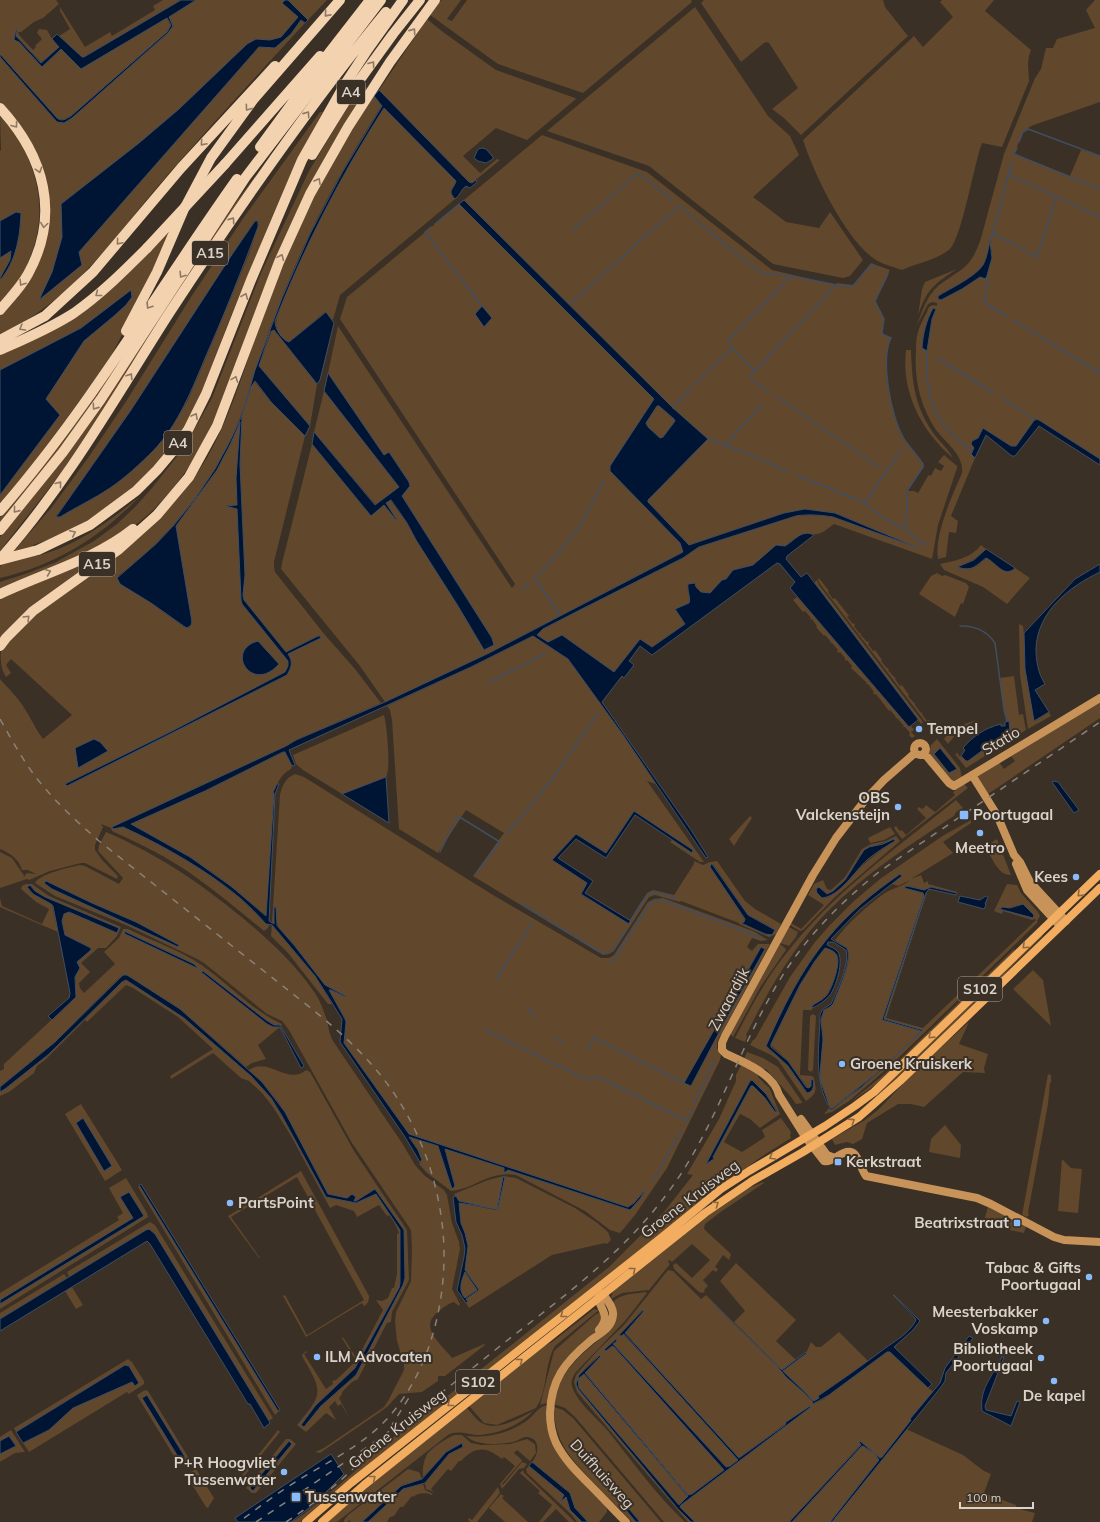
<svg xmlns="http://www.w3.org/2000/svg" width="1100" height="1522" viewBox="0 0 1100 1522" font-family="Mulish,sans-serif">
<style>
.green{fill:#61472b;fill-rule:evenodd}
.water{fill:#001534;stroke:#414e62;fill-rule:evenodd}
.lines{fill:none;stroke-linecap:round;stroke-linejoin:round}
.stream{stroke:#414e62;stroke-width:1.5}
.secondary{stroke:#c89358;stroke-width:8}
.primary{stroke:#f2ad60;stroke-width:8}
.highway{stroke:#f3d2b0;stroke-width:10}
.rail{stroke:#8a8279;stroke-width:1.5;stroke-dasharray:7 7;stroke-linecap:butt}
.highway-bridge{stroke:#f3d2b0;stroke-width:10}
.oneway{stroke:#8d7964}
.oneway2{stroke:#8d6840}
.poi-dot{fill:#89bafc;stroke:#3a3025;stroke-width:1.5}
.labels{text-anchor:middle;stroke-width:4;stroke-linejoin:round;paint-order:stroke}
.shield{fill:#3a3025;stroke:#aaa29a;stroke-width:1}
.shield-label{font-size:14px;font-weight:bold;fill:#dad3cc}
.poi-label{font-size:15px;font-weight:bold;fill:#dad3cc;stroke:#3a3025;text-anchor:start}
.street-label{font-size:15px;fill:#dad3cc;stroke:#3a3025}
</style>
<rect width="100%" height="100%" fill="#3a3025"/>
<path class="green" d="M0 0H56L59 4 43 18 34 22 21 32H18L19 35 33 50 36 47 35 46 42 39 37 33 39 29 47 30 52 39 59 47 42 63 16 36V30L14 38V40L19 42 42 67 61 49 81 69 167 18 171 27 167 32 71 116 62 120 57 118 0 54Z
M163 0H181L84 57H82L59 36 70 29 60 11V7L85 47 110 32 112 36 155 10 153 6Z
M196 0H285L283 3 305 23C260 72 215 121 171 171 117 232 77 299 0 334V313L29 280 47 191 0 105V57L57 122 72 118 168 33 172 24 169 17Z
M288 0H327L308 20Z
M441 0H461L447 19 452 21 467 0H691L692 2 583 93 498 64 430 15Z
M704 0H883L885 7 908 36 801 135 784 118 772 109 798 88 769 43 767 42 764 43 741 62 701 3Z
M942 0H994L985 11 1031 50 1029 56 1028 64 1029 81 1002 147 982 143C974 164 962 237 950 249 937 260 917 263 902 270 894 267 884 265 876 260 846 241 814 174 803 140L914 36 923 47 953 17 940 2Z
M1095 0H1100V102L1031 126 1023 132 1014 154 1070 176 1081 150 1100 156V459L1037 419H1035L1016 446H1011L983 428 978 438 972 441 974 448 971 454 975 458 951 516 958 521 956 533 949 532 946 557 938 559C934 535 952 496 962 473 964 455 946 443 936 430 920 406 914 379 916 351 916 345 916 338 918 332 920 324 926 315 929 307L933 305 937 306V303L932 302 928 304 917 325C922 311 927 296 938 286 945 280 954 275 961 270 972 262 977 250 981 238L1004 154 1035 78 1041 69 1046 48H1053L1057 39 1095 28 1086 10ZM990 241H991L990 247 992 251 980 277 962 289 941 300 938 296C951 288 975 278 983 265 987 259 988 249 990 241ZM936 310 932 319 927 350 923 337 929 316Z
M695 7 768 116 790 136 799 155 753 197 786 222 819 228 830 212 863 260 850 276 843 278 773 264 649 166 547 131Z
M427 19 443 32 496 70 575 98 576 99 527 140 496 128 463 156 480 173 497 159 500 160 472 183 469 182 379 90Z
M364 84 367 89 333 147 211 429C190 469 163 508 124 533 86 558 42 574 0 592V582L28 573 56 562 94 541 117 524 135 507 152 488 185 446 212 398 261 273 309 171 358 90H359Z
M316 94 65 468 0 551V537L60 463 233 206Z
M374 96 382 105C343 167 308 230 282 298 272 321 264 345 256 369 250 384 247 400 241 415 217 479 172 535 118 576L120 584 151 603 184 627 192 623 176 526 217 470 231 443 240 422 237 505H226L227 507 237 509 241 600 242 604 288 661 289 663 285 672 172 731 65 784 67 785 287 675C292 667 293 662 288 654L318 636 286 652 244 600 243 595 244 561 240 464 242 416 251 387 254 381 271 402 305 436 274 562V567L275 572 325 635 355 669 381 703 296 740 286 746 115 826 123 827C164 846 205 869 240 898 249 906 258 915 266 924H269L268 928 264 931C237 909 210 886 181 867 159 853 136 842 112 831L111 828 101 824 103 827 95 845V850L102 860 118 876 117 879 85 863H81L50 871 29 880 27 879 0 888V852L12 858 25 877V875L27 873 36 874 28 870H22C18 858 11 854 0 849V679C10 690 21 701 28 714 33 723 37 731 43 739L72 715 11 659 6 665 11 673 6 677C1 670 0 659 1 651 6 641 17 632 25 625 69 582 127 557 167 510 182 494 197 475 208 456 242 395 256 322 284 259 300 220 322 177 344 141 353 125 364 111 374 96Z
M384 107 456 181C453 190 447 191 455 199L340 295 333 320 325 312 289 342H286C275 332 274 325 279 312 287 291 295 270 305 249 328 201 355 153 384 107Z
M320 112H323C315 129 305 145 297 162 274 209 256 257 236 304 208 371 193 438 134 487 127 494 118 499 110 505 99 512 89 521 78 528 63 535 48 540 33 545L36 556C75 547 110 521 140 496 101 537 56 565 0 578V567L52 507 88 458 127 400 191 297 219 255 244 217ZM253 223 259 224 249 254 222 320 188 400 172 427 154 450 110 488 60 517 56 516 83 480 131 410Z
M0 115C43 164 53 223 19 280 15 289 6 296 0 304V280L3 277 17 247 20 232 21 213 16 212 0 221V151L1 150Z
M273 132 169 285 94 401 57 452 0 524V517L20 493Z
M542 135 647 172 772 270 836 285 837 283 853 285 871 263 890 270 875 301 884 319 882 333 884 335 891 338C880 360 891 415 903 437 908 446 917 455 923 464V467L907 491H914L918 493 928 476 929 475 931 476 935 468 941 471 944 466 938 462 944 455 957 466V468L938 525 932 559 834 524C826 530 819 537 809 533L785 546 776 545 753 565 733 570 726 579 722 580 710 593 701 592 695 585 688 584C687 591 692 598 689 603L675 609 685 624 652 647 640 639 614 672 562 635 548 642 537 635 543 629 576 612 683 558 699 547 796 516C808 514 821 515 833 517L921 549 835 513 805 509 784 513 689 545 648 502V500L707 439 673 408 464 200Z
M459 204 654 399 610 466V471L680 543 683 552 490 653 385 702 360 666 281 569 282 563 312 444 370 515 384 505 397 520 386 503 390 500 407 523 416 540 458 606 484 650 494 645 492 638 402 496 410 486 409 482 389 452 384 456 328 373 338 326 512 588 515 584 340 319 347 297 352 293Z
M177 217 155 271 108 362 16 487 0 505V353L75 315Z
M11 250 10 260 0 278V258Z
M957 269C933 285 928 288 918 315L922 289 925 282Z
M272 330H274L317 384 310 426 259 366Z
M906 350H911C912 383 915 407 934 434 940 442 949 450 953 458 921 431 901 392 906 350Z
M324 391 399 487 376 505 314 432Z
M657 406H659L675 419V422L663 438H660L648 427 646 423Z
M981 545 986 549C978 558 969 562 958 567L977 566 986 558 991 560 997 566 1012 571 1015 568 1030 578 1007 604 983 587 944 570 940 564C955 561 971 558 981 545Z
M111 549 0 643V599Z
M937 573 942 576 945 575 966 583 969 587 963 604 961 603 955 617 919 594 931 576Z
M819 578 829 591 828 592 833 599 835 598 849 616 847 617 853 624 854 623 855 625 854 626 859 633H862L860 634 867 642 868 641 869 643 868 644 873 651 875 650 882 660 881 661 887 668 889 669 888 670 894 677 896 678 895 679 900 686 902 685 909 695 908 696 914 703H915V705L921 713 922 712V714L927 721 929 720 933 726 930 728 820 584 818 580Z
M817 580 819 585 923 722 921 724 918 720V719L814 583Z
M797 597 909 727 911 726 914 730 911 732 915 736 912 738 909 735 910 733 905 727H902L904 726 897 718H895L896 717 890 710 889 711 876 694 875 695 873 693 874 692 868 684H865L867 683 851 668 852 666 847 660 845 661V658L840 652 838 653 837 651 838 650 832 643H830L831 642 825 635 824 636 816 627 817 626 812 619 809 620 811 618 805 611 803 612 793 600Z
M1019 624 1023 626 1035 721 1049 712 1051 716 1028 729 1020 675Z
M533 636 568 659 623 735 656 784 647 781 704 862H700L670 842 672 840 693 851 634 811 606 853 576 834 552 860 588 883 581 895 631 921 630 920 647 893 653 890 674 895 694 864V861L703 865 710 862 717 861 745 901 755 909 781 924 777 934 769 937 739 924V923L681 901 680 902 655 895 649 897 614 951 609 954 603 955 473 876 504 833 466 810 438 853 399 829 392 720 390 710 387 706 471 667ZM713 864 748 915 771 927 774 930 772 935 741 923 744 922 745 920 711 867Z
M1014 676 1019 715 1023 714 1026 730 966 768 955 754 957 753 960 757 961 756 966 761 1009 734V721H1007L1004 710 1000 678Z
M1100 703V718L988 794 977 777 999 762 1004 769 1015 761 1010 755Z
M384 715C387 725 391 769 386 777L342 794 303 770 296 764 293 755Z
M976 720 957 733 948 744 944 739 951 729Z
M937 739 960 768 962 779 954 783 929 754 931 745Z
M283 752H285L292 766 291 769C281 774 276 784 274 794L266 916 232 887 212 872 170 846 131 825V823L205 791Z
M295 774 304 777 493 895 601 958H609L614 955 648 902 654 899 663 898 753 931 768 940 761 941 752 938 747 947 752 951 758 944H770L717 1042V1048L721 1054 720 1060 667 1168 635 1215 620 1233 610 1230 585 1211 516 1175C489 1170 475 1189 451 1191L427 1173 419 1164 422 1160 418 1150 410 1137 438 1146 452 1189 445 1149 504 1168V1172L508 1170 629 1210 640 1199 646 1189 634 1203 628 1207 409 1134 344 1043 346 1022 345 1019 329 990H331L345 997 346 996 325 985 294 945 279 928C275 922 278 913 275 906L274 924 272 922 280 795C282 786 286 777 295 774Z
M964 784 968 788 902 839 894 828 896 826 900 831 902 830 906 835 926 818 917 809 919 807 922 809 924 808 926 805 935 812 955 795 953 792Z
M956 800 963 808 956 812 954 816C911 844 865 874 828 911 793 947 768 991 746 1035L747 1037 745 1042 735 1038C750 1009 765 980 785 955 832 894 896 848 956 800Z
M750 816 752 818 734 846 729 839Z
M971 820V823L943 842 953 853 911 879 921 875 924 883 928 881V884L957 892V893L931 887 924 890 907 886 904 887 923 893 924 896 882 1020 912 1028 883 1020 926 893 927 892 886 1018 923 1028 1036 920 1035 919 1032 920 1003 911 1002 914 994 911 1007 884 1017 885 1021 893 1038 912 1040 916 1037 921 1038 922 889 1067 849 1101 832 1112 824 1114 829 1108 830 1110H832L875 1076 923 1030 873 1076 832 1108H830L821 1082 820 1074 823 1039 821 1020 823 1010 830 1007 833 1003C838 992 854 960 847 949 844 945 838 943 835 940 848 923 867 906 885 893 893 888 902 887 910 880L898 886 892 884 902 876 900 874 860 905 813 958 785 1007 768 1042 766 1046C770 1052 778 1055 783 1061 792 1070 799 1082 806 1092L812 1090 811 1080V1086L808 1088 788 1061 771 1045 800 985 815 961 825 948C829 949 834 951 836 954 842 961 832 988 827 994 823 1000 817 1002 812 1006V1010H803L800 1075 812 1076 814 1078C816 1091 818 1092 806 1101L778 1060 771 1055 750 1045 753 1040 755 1039 790 977 815 942 830 925 854 901 880 879 944 835ZM1019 905 1027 908 1034 915V917L1032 918 999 909 1003 907 1008 908Z
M890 827 895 834 884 840 870 843 868 838Z
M106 832C159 855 199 882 244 919 270 941 295 964 315 993 319 999 323 1008 325 1015 329 1024 328 1032 333 1041L402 1143 415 1165 424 1175 444 1190 447 1195 452 1223 459 1242 460 1249 452 1289 460 1304 459 1306 454 1302C447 1304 443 1308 438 1312 417 1328 444 1346 452 1358L484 1344 485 1345 445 1376H438V1381L422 1392 399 1394 388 1406 380 1412 320 1453 315 1452 324 1448 384 1407 388 1401 404 1370V1364L397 1341 395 1321 396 1312 411 1281 412 1249 411 1230 352 1143 289 1030 282 1021 267 1014 204 963 195 958 128 926 55 896 35 883C39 874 70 867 80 865L85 866 119 884 123 878 98 851 99 845Z
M896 836 900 841 835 897 803 930 800 931 790 925 791 923 801 929 824 905 808 895 814 884 823 880 827 889 831 890 845 877 862 849 871 844 886 841ZM894 839 895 841C868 857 851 878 827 898L824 892 828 894C839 889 849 878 854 867 856 863 858 856 862 853 871 845 883 844 894 839Z
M997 839 1011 875C999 876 992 858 987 850L988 845Z
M26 884H32L49 896 121 927 117 936 106 948H98L81 963 90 972 79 983 80 988 84 993 115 964 104 952 119 938 123 929H128C150 940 180 950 200 964 228 983 251 1010 282 1024L281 1026 274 1025 266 1020 203 971 273 1027H280L258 1045 266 1059 252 1063 246 1067 180 1009 127 975 120 977 55 1042 0 1087V1071L4 1069V1064L76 997C75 991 74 985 75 980 76 970 82 973 77 962L90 950 65 935 62 921 64 914 69 912 117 932 119 929 45 897 27 887 52 905 58 932 0 907V898L2 906 42 924 49 909 36 902 21 889 22 886ZM125 934H131L194 964 199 969Z
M272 925 315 976 332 1004H328L288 953 271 936Z
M789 927 798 932 796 937 789 946 780 943Z
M1041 935 1043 936 1010 968 998 983 882 1094 861 1111 860 1110 876 1096 890 1079Z
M780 944 785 948 786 950 761 986 733 1037 730 1034Z
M1014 949 1015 950 998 969 881 1081 849 1103 887 1072Z
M1033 970 1043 980 1051 1026 1013 989Z
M124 980 128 981 184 1018 251 1076 271 1098 282 1116 326 1197 356 1203 376 1193 400 1230V1284L399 1288 355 1368 315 1406 304 1427 321 1406 356 1375 404 1282V1230L375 1190 356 1201C349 1200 337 1196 328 1194L279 1103 262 1082 249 1070C268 1056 288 1086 306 1070L310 1072 354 1151 407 1230 409 1280 392 1312 391 1322 387 1323 358 1379 352 1382 342 1392V1394L339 1398 350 1419 341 1404 338 1406 335 1401 329 1407 336 1420 326 1413 306 1432 297 1425C322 1395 324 1393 303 1358L302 1355 306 1351 307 1352 304 1354 326 1389 333 1384 332 1381 336 1380 356 1361 342 1338 343 1337 357 1359 383 1310 376 1300 382 1301 388 1298 392 1288H394L397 1274V1234L399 1233 394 1222 389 1215 387 1216 379 1205 357 1217 354 1211 336 1205 330 1208 291 1136 273 1107 262 1093 249 1081 241 1078 213 1053 171 1079 170 1076 213 1049 178 1017 133 988 126 985 87 1022 85 1020 45 1060 37 1066 34 1073 9 1092 0 1096V1092L5 1089 49 1054Z
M813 1014 816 1016 813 1070 811 1072 808 1070 810 1016Z
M969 1022 959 1044 988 1054 984 1068 985 1073 963 1072 924 1107 911 1104H898L867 1123 862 1139 853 1144 847 1142 835 1145 832 1139 865 1120 878 1110 920 1066Z
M747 1052 763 1058 778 1067 802 1102V1103L796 1104 791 1097 766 1069 763 1070 744 1059Z
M742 1064 758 1074V1077L767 1086 769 1087 780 1114 760 1128 750 1119 740 1114 724 1142 742 1152 765 1137 762 1130 781 1118 791 1132 790 1135 791 1138 761 1157 735 1176 466 1388H463L460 1386 609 1267 664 1212 693 1175 687 1174 719 1119 736 1081V1075ZM752 1080 766 1094 778 1112H775L765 1098 753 1086H751L713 1157 714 1159 706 1164 750 1081Z
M1048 1074 1051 1075V1082L1050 1083 1048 1104 1028 1213 1029 1215 1027 1217 1022 1215Z
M81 1104 122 1170 105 1181 65 1114ZM83 1119 111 1166 105 1171 76 1123Z
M945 1125 961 1145 960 1158 929 1152 931 1139Z
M1062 1159 1071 1168 1082 1169 1078 1213 1058 1211Z
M301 1171 369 1296C369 1301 368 1304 364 1306L362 1303 306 1337 283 1296 285 1295 307 1335 364 1300 297 1177 231 1217 260 1258H259L228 1216Z
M504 1176 516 1178 575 1208 596 1222 608 1232 611 1240 607 1244 605 1243 552 1255 469 1308 466 1303 468 1302 466 1299 479 1290 465 1270 468 1246 465 1233 461 1223 459 1203 496 1210 498 1208 496 1209 459 1201 454 1194 488 1180Z
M126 1178 147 1213 148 1217 0 1309V1293L119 1220 117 1217 123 1213 109 1188Z
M763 1182 764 1183 722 1211 705 1224 704 1228 705 1230 730 1253 731 1255 729 1260 723 1255 715 1267 718 1269 716 1272 713 1270 703 1280 708 1286 704 1290 705 1292 702 1293 699 1292 674 1269 673 1265 676 1263 692 1278 710 1260 692 1244 672 1262 669 1260 668 1262 670 1264 649 1290 622 1293 611 1299 613 1290 701 1220 744 1190Z
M142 1185 279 1411 275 1415 138 1187Z
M988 1207H990L1026 1226 1024 1233 983 1224Z
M150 1222 155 1225 273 1418 269 1421 151 1230H146L69 1277 67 1272Z
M736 1263 796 1320 776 1341 796 1360 782 1370 734 1322 745 1311 720 1281Z
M668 1270 673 1271 701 1299 706 1295 777 1366 782 1372 812 1401V1403L813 1404 824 1399 886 1352H890L928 1388 934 1392 910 1419 911 1420 882 1457 880 1458 860 1441 859 1442 861 1444 789 1522H695L680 1507 681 1505 811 1407 786 1422 785 1424 739 1458 625 1333 644 1311 642 1310 620 1335 621 1336 623 1334 739 1460 727 1468 726 1467 613 1344 617 1341 616 1339 604 1350 606 1351 612 1346 614 1347 725 1469 692 1494 688 1495 585 1373 601 1356 600 1355C590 1363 577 1373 577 1387L678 1509 691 1522H688L577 1392 574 1382 576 1375 598 1350 624 1325Z
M465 1272 477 1290 465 1298C458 1291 461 1281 465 1272Z
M64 1274 67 1278 0 1319V1313Z
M72 1287 83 1305 76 1309 65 1291Z
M645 1292 647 1293 625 1321 576 1372C572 1378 570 1382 573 1389 579 1404 598 1419 608 1431 633 1462 656 1495 685 1522H664L575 1417 565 1408 554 1404C558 1370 585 1352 608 1332L612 1303C621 1293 633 1294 645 1292Z
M594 1309 599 1310 555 1346C544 1364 548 1391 536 1408L497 1425 484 1423 469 1406 544 1346 552 1342Z
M602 1312 603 1315 598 1329 571 1354 550 1389 547 1403 540 1405 554 1351 596 1314Z
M839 1332 868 1361 819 1396V1398L814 1401 783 1371 806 1353 811 1342 816 1347H821Z
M128 1359 132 1362 144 1381V1384L129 1394 127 1392 29 1452 23 1443 49 1430 73 1408 132 1382 125 1365 16 1432 14 1428Z
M584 1374 688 1497 678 1505 579 1388 578 1379Z
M459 1387V1394L347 1481 300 1522H292L304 1514 331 1492 355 1471 376 1449 406 1428Z
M145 1390 148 1391 190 1460 180 1466 138 1397 137 1395Z
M547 1405 549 1432 607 1508V1512L599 1522H588L575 1508 570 1493 532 1462C540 1453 540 1436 525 1437 521 1438 517 1441 513 1442 500 1445 476 1446 466 1436 488 1438 512 1433 530 1418 536 1413 538 1407 547 1405Z
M554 1407 563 1410 573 1418 661 1522H640L582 1454 581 1456 636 1522H632C620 1510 608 1497 596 1485 572 1460 554 1443 554 1407Z
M467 1408C472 1413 476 1420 482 1423 498 1432 519 1418 533 1411 520 1426 495 1435 476 1435 467 1434 457 1430 448 1435L337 1522H327L359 1493Z
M906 1429 963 1455 984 1471 991 1474 984 1493 1016 1505V1508L1035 1513 1032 1522H832Z
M11 1430 25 1452 15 1453 0 1462V1454L15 1446 9 1436 0 1441V1437Z
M278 1430 280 1432 241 1480 239 1479Z
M455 1435H462L471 1443 481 1445 510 1444 527 1439 535 1444 536 1453 530 1461 517 1450 514 1453 521 1459 522 1461 502 1484 503 1485 522 1462 527 1464 524 1468 519 1469 502 1489 500 1484 515 1466 504 1457 502 1459C486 1446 475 1446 461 1461H459L451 1471 448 1469 431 1489 434 1492 426 1489 425 1483 449 1454 463 1447 462 1443 449 1450 423 1477C422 1470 424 1458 428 1453 433 1447 448 1437 455 1435Z
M286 1439H290L296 1444 256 1493H252L246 1488Z
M863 1446 875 1454 879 1460 830 1522H792L861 1447Z
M529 1466 564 1495 560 1502 564 1497H567L570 1510 582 1522H577L572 1515 527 1473 526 1469Z
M196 1469 214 1498 208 1508 206 1507 186 1475Z
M408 1469 419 1472 422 1479 402 1485 362 1522H351L349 1520 348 1522H344V1520L348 1515Z
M523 1470 524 1473 575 1522H569L556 1509 543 1522H539L552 1505 538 1493 540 1491 520 1473Z
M423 1484 425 1490 433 1494 431 1495C428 1492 417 1493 413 1497L412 1496 403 1507H400L394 1516 390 1517 387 1522H368L403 1489Z
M498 1487 500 1493 477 1522H470L468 1520 469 1518 472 1520Z
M501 1494 504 1496 502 1498 528 1522H505L489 1508Z"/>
<path class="water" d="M181 0H196L169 17 173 26 168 33 72 118 64 123 57 122 0 57V54L57 118C62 122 66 119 71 116L167 32 171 25 167 18 81 69 61 49 42 67 19 42 14 40 16 29 17 31 16 36 41 63 59 47 52 39 57 34 82 57H84Z
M285 0H288L308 20 305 23 301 20 291 34 275 48 259 47 79 252 82 265 39 300 52 272 62 237 61 204 139 143 179 109 247 44 256 39 270 40 281 37 298 17 282 3Z
M379 90 469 182 472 183 476 180 477 182 470 188 466 186C461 189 460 196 455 199 447 190 453 191 456 181L384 108C341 175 304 247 275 321 275 329 282 340 289 342L326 312 334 323 320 380 317 384 274 330 270 332 259 366 310 426 305 436 271 402 255 381 251 387 242 416 240 464 245 575 243 595 244 600 286 652 318 636H320L321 638 288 654C293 662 292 666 287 675L67 786 65 784 172 731 285 672 288 666V661L242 604 241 600 237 509 226 506 237 505 236 478 240 422 231 443 217 470 176 526 191 616C192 622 193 625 187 628L185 627 151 603 120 584 117 578 156 544 174 525 194 500 215 469 230 441 242 415 255 370 282 298 310 234 343 171 382 106 374 96Z
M482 148 486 149 493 157V159L486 163 478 161 474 158 478 149Z
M464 200 673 408 708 439 648 500V502L689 545 784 513 805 509 835 513 921 549 833 517C821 515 808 514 796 516L699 547 683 558 576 612 543 629 537 635 548 642 562 635 614 672 640 639 652 647 685 624 675 609 689 603C691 598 687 591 688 584L695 583 696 587 701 592 710 593 722 580 726 579 733 570 753 565 776 545 785 546C795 540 802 529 814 535L787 556 786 559 801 577 807 573 918 719V720L909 727 795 594 790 588 795 582 780 564 777 563 652 655 640 646 629 661 634 665 624 678 622 676 602 702 691 830 708 857 706 858 623 735 568 659 533 636 471 667 289 750 295 765 292 766 285 752H283L205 791 131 824 190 857 232 887 266 916 274 794 273 792 277 784H279L275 794 269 921 274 924V907H276L277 925 279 928 294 945 325 985 346 996V997L331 990H329L345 1019 346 1022 344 1043 409 1134 628 1207 634 1203 646 1189 640 1199 630 1210 508 1170 504 1173V1168L445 1149 455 1186 452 1189 438 1146 409 1137 418 1150 422 1160 420 1162 405 1137 340 1042 342 1019 329 998 315 976 272 925 266 924C258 915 249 906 240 898 205 869 164 846 123 827L113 829 112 827 286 746 296 740 385 702 489 653 683 552 680 543 610 471V466L654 399 459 204ZM657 406H659L674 419 675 421 663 437 660 438 648 427 646 423Z
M16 212 21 213C20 237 16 262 0 280V278L10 260 11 251 0 258V221Z
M255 221H258V227C242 270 225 313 206 356 192 389 179 424 153 451 140 464 125 478 110 488 94 499 76 507 60 517H56L131 410 233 253Z
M990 241 992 258 986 279 980 277 962 289 941 300 938 299V296C951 288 975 277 983 265 987 258 988 249 990 241Z
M131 290 132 297 126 305 114 316 84 341 46 399 60 415 0 495V370L81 328Z
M482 306 492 318 484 327 475 314Z
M933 308 936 309 932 319 927 351 922 348C923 334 926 321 933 308Z
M328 373 384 455 389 452 409 482 410 486 402 496 492 638 494 645 484 650 458 606 416 540 407 523 391 500 386 503 397 520H396L384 505 371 516 312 444 314 432 375 505 399 487 324 391Z
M1035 419 1039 420 1100 459V465L1039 426 1015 456H1012L986 435 975 458 971 454 974 448 971 444 972 441 978 438 983 428 1011 446H1016Z
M986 549 1015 568C1004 579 996 562 986 558 975 566 973 572 957 567L974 560Z
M1100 564V572C1069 587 1038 611 1036 648 1036 661 1038 673 1045 684L1035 690 1049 712 1034 721 1025 669 1024 633 1075 579Z
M258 641 279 664C252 695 224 650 258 641Z
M1009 721 1010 732 1009 734 990 745 968 761H966L961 756 965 750 963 748C973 736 985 728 1001 724V726H1005V722Z
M94 739 100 742 108 751 78 768 75 748Z
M940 748 957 769 949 773 934 754Z
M386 777 389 823 342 794Z
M1053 781 1058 782 1079 810 1074 813 1052 782Z
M634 811 693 850 692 853 635 815 606 858 576 839 558 858 593 881 585 893 631 921 629 924 581 894 587 883 552 860 576 834 606 853Z
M894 839 895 841C885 847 875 853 867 860 854 872 840 896 822 898L817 893 816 889 819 887 827 894 833 891 845 880 864 850 869 847 883 844Z
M711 864H712L748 915 775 930 772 935 765 934 741 923 744 922 745 919 710 867Z
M900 874 902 876 860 909 831 939 847 948C853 960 838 991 833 1004L830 1007 824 1010 821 1020 823 1039 820 1074 821 1082 829 1105H828C813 1076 820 1045 820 1014L823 1009 831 1004C837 990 850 965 846 950L833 942H828L827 945C831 947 836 949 838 952 844 961 836 987 830 995 826 1000 818 1006 812 1008V1006C817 1002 823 1000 827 995 832 988 842 961 836 954 834 951 829 949 825 948L815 961 800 985 771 1044V1047L788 1061 806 1087 809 1088 811 1086V1080L813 1079C814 1085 814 1092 807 1093L788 1066 766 1046C782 1009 801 970 827 939 847 914 874 892 900 874Z
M46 881 92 903 136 922 179 945 178 947 52 889 44 883Z
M30 885 35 891 45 897 119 928 117 933 69 912 64 914 62 921 65 935 91 948V950L77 962 80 968 75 977 76 997 52 1020 48 1016 69 998 70 993 53 906 51 904 33 894 27 887Z
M907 886 924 890 931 887 957 893 956 895 929 889 926 893 884 1019 923 1030 862 1087 830 1110 829 1108H832C864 1085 894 1059 921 1031L882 1020 924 896 923 893 904 888Z
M960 896 980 900 986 896 988 897 985 904 986 905 984 909 958 902Z
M1023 904 1034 915 1033 918 999 909 1003 907 1010 908Z
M124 931 194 964 199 969 125 934Z
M761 947 765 949 723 1025 691 1086 684 1083Z
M203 971 266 1020 274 1025H280L304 1066 303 1067 301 1068 280 1027H273L267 1024 201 972Z
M123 975H127L180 1009 262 1082 285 1112 328 1194 347 1198 352 1194 356 1197 354 1201H356L375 1189 404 1230 405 1278 403 1285 356 1375 321 1406 304 1427 301 1425 315 1406 355 1368 399 1288 400 1283V1230L376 1194 356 1203 326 1197 282 1116 271 1098 251 1076 184 1018 126 980 122 982 49 1054 5 1089 0 1092V1087L55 1042Z
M752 1080 766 1094 777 1112H775L765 1098 753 1086H751L713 1157 714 1159 706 1164 750 1081Z
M83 1118 112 1166 104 1171 76 1123Z
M503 1177H505L498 1209 459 1203 461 1223 465 1233 468 1246 465 1270 479 1290 466 1299 468 1302 466 1303 457 1290 464 1257 465 1248 462 1235 456 1222 453 1197 456 1196 459 1201 497 1209ZM465 1272 477 1290 465 1298C458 1291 461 1281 465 1272Z
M141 1184 280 1410 278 1411 139 1185Z
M129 1192 144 1216 0 1304V1300L133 1218 120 1197Z
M149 1229 155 1234 269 1421 270 1423 264 1428 250 1404H248L150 1244 147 1241 0 1331V1319L146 1230Z
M893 1295H894L920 1321 913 1330 894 1347 932 1384 928 1388 890 1352H887L829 1395 813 1404 812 1400 786 1377 777 1366 712 1303 782 1370 806 1352 807 1353 783 1371 814 1401 819 1398 818 1396C840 1381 863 1365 884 1349 895 1341 910 1333 916 1320L915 1318Z
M643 1310 644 1311 625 1333 739 1458 785 1425 786 1422 810 1406 811 1407 681 1505 680 1507 695 1522H691L678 1509 578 1389 576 1384 579 1375 600 1355 601 1356 585 1373 688 1495 692 1494 724 1470 614 1347 612 1346 606 1351 604 1350 616 1339 617 1341 613 1344 726 1467 730 1466 738 1460 624 1334 621 1336 619 1335ZM584 1374 688 1496 679 1505 579 1388 578 1379Z
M969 1336 973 1338 946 1373 945 1381 941 1387 832 1522H830L879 1460 875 1454 863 1446 861 1447 792 1522H789L861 1445 859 1442 860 1441 880 1458 882 1457 911 1420 910 1419 940 1383 945 1368Z
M1002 1357H1004L985 1406 986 1410 1011 1416 1017 1401 1020 1402 1011 1426 982 1411C979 1388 993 1376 1002 1357Z
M125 1365 129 1366 139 1383 135 1386 132 1382 73 1408 49 1430 23 1443 16 1432Z
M147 1395 185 1457 180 1460 142 1398Z
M9 1436 16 1446 0 1454V1441Z
M289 1441 292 1444 253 1491 250 1488Z
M462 1443 463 1447 449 1454 425 1483 403 1489 368 1522H362L401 1486 422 1479 446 1452Z
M331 1454 344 1474 314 1504 291 1522H238L235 1518Z
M582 1454H583L640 1522H636L581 1456Z
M532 1462 570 1493 575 1508 588 1522H582L570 1510 566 1497 560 1502 564 1495 529 1466Z"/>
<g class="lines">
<path class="stream" d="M1019 142 1023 132 1028 129 1100 156
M1017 148 1014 154 1100 189
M1012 162 993 233 1037 257 1057 196
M1008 174 1100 217
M435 224 459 204
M431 227 425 232 482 306
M572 231 638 173 672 200
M990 241 993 233
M888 274 875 301 884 319 882 333 884 335 891 338C880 360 891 415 903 437 908 446 917 454 923 464V467L907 491 906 529
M986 278 988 280 984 302 1006 316
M570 304 679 206 745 261 762 273 791 276
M1013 320 1100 373
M927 351C926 403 932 418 972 452
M937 358 993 393
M755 371 732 347 729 341 730 338 791 276 847 287H852L871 265 877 267
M696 383 732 348
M769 392 752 380 751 375 835 286
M776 396 880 468
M1001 397 1035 420
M673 408 692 387
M708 439 754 456 788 472
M725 445 762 405
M797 475 865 503 884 519 906 529 914 537 927 545
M865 503 901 450
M521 589 529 583
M560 615 535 578 554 558 580 526 604 480
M960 626C974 625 987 631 995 643L1004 710 1007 721
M488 683 546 653
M507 834 553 778 598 713
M440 852 458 816 500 842 476 874
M520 903 598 951C614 957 618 941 626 930
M629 924C634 916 645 893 654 892 661 892 669 896 676 898
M611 964 650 904 656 901 663 900 761 938
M497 978 532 923
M527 1007 535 1016
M485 1030 586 1079 599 1077 686 1121 692 1110
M555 1038 562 1042
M586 1049H588L594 1038 684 1083
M694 1104 715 1060
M653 1181 681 1131"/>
<path class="secondary" d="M914 749a6 6 0 1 1 12 0a6 6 0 1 1-12 0Z
M915 753 884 780 866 799 836 838 813 875 725 1036 722 1043V1050L726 1054C744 1062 774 1074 779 1095L806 1138 824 1161C833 1163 841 1150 851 1152 858 1153 861 1170 866 1176L977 1198 991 1204 1054 1237 1064 1240 1100 1242
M924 753 949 783 954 786 1100 698
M972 775 997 815 1014 855 1020 862 1030 882 1066 921
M1016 864 1027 890 1060 926
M801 1119 827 1155 835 1158
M598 1292 603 1294C607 1300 614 1308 613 1315 612 1329 598 1334 589 1342 565 1362 551 1380 550 1413 550 1423 552 1434 556 1443 564 1459 577 1472 590 1485 602 1497 614 1510 626 1522
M599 1330C614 1313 595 1308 599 1292"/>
<path class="primary" d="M306 1522 351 1483 661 1238 721 1189 749 1171 825 1126 855 1106 874 1092 1100 874
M322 1522 364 1485 705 1213 752 1181 803 1152 859 1117 900 1081 1100 888"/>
<path class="highway" d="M0 108C44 156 61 214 28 274 21 287 10 298 0 310
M260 147 328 54 370 0
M312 155 351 92 393 34 420 0
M225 164 320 56
M126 331 157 272 184 209 211 158 253 100 340 0
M0 340 45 316 93 272 181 168 275 66
M0 350C25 339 51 328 74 313 101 294 124 271 147 248
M0 511C89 409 158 290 237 179
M0 530 63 452 101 399 245 178 381 0
M0 559C66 485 115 398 168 315 236 211 307 108 386 12
M0 560 38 550 90 525 136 491 157 470 173 451 188 430 206 394 251 280 302 160 345 84 368 49 403 0
M0 594C44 573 94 560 133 529
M0 646 6 638 33 611 118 550 157 515 189 477 217 426 279 262 310 194 348 127 390 62 435 0"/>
<path class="rail" d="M0 719C10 737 20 755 32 772 51 798 75 820 99 841L312 1009C345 1036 376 1064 399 1101 423 1139 439 1186 443 1232 449 1299 429 1380 379 1427 356 1448 327 1463 300 1479 279 1492 259 1507 239 1522
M390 1428 410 1396
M256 1522C309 1487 361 1452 412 1415 447 1389 480 1362 514 1335 570 1292 627 1249 669 1191 713 1132 735 1059 771 995 799 944 835 907 880 871L1100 722
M286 1522C320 1500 349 1475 376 1445"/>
<path class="highway-bridge" d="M147 248 225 164"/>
</g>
<defs><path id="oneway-chevron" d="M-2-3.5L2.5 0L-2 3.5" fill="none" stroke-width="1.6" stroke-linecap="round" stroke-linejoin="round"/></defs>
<g class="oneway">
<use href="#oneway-chevron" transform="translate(327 14) rotate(132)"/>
<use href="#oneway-chevron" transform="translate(413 31) rotate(-55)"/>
<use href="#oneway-chevron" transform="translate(372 64) rotate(-54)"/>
<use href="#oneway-chevron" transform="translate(248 108) rotate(126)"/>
<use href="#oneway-chevron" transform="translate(307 114) rotate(-55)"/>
<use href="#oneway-chevron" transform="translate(15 125) rotate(53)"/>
<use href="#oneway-chevron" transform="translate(203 143) rotate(131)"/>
<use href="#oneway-chevron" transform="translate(39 170) rotate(73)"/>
<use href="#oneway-chevron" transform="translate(318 181) rotate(-61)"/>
<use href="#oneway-chevron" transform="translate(232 220) rotate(-55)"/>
<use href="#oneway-chevron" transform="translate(44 225) rotate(98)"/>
<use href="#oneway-chevron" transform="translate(119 242) rotate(131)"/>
<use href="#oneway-chevron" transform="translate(281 257) rotate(-66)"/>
<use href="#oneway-chevron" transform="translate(182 275) rotate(123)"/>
<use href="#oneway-chevron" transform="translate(22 283) rotate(123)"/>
<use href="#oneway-chevron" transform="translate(98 294) rotate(142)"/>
<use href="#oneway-chevron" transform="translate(245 296) rotate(-68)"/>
<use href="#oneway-chevron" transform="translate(149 306) rotate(124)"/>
<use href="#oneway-chevron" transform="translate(22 328) rotate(150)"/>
<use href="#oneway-chevron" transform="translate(130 376) rotate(-58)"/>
<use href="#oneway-chevron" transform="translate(235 379) rotate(-69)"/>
<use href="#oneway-chevron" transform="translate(95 407) rotate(125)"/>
<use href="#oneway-chevron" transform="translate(195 416) rotate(-61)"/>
<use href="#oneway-chevron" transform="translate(59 484) rotate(-52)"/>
<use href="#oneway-chevron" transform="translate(16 510) rotate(129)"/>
<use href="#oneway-chevron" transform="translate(73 533) rotate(-25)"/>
<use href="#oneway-chevron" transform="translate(48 572) rotate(-22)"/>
<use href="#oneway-chevron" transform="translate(27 618) rotate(-45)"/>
</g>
<g class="oneway2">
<use href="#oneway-chevron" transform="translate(1080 894) rotate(136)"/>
<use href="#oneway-chevron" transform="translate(1025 946) rotate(137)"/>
<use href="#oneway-chevron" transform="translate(931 1036) rotate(136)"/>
<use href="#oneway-chevron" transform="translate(852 1121) rotate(-33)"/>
<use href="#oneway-chevron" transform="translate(772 1157) rotate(150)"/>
<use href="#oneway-chevron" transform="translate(716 1204) rotate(-35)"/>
<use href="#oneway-chevron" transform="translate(633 1270) rotate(-39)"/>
<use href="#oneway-chevron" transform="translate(563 1315) rotate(142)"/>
<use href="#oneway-chevron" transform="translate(520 1361) rotate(-37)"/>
<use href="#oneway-chevron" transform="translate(450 1404) rotate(141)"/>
<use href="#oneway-chevron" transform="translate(373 1478) rotate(-39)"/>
</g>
<g class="poi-dot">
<circle cx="919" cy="729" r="4"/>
<circle cx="898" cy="807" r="4"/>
<rect x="959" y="810" width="10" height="10" rx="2"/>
<circle cx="980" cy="833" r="4"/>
<circle cx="1076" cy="877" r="4"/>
<circle cx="842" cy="1064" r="4"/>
<rect x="834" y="1158" width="8" height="8" rx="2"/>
<circle cx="230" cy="1203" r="4"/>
<rect x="1013" y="1219" width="8" height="8" rx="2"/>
<circle cx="1089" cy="1277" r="4"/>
<circle cx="1046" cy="1321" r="4"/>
<circle cx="317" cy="1357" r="4"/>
<circle cx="1041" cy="1358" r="4"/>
<circle cx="1054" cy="1381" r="4"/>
<circle cx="284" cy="1472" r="4"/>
<rect x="291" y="1492" width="10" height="10" rx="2"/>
</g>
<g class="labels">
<g class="shield">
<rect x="337" y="80" width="28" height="24" rx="3"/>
<rect x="192" y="241" width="36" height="24" rx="3"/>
<rect x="164" y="431" width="28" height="24" rx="3"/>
<rect x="79" y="552" width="36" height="24" rx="3"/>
<rect x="958" y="977" width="44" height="24" rx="3"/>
<rect x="456" y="1370" width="44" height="24" rx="3"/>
</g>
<g class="shield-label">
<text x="351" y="97">A4</text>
<text x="210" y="258">A15</text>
<text x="178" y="448">A4</text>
<text x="97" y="569">A15</text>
<text x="980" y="994">S102</text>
<text x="478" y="1387">S102</text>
</g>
<g class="poi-label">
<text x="927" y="734">Tempel</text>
<text x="890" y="803" text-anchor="end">OBS<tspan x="890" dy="17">Valckensteijn</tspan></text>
<text x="973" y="820">Poortugaal</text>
<text x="980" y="853" text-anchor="middle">Meetro</text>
<text x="1068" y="882" text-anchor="end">Kees</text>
<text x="850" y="1069">Groene Kruiskerk</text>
<text x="846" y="1167">Kerkstraat</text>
<text x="238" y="1208">PartsPoint</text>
<text x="1009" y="1228" text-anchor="end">Beatrixstraat</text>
<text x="1081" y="1273" text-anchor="end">Tabac &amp; Gifts<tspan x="1081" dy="17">Poortugaal</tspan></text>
<text x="1038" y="1317" text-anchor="end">Meesterbakker<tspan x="1038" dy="17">Voskamp</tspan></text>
<text x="1033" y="1354" text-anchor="end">Bibliotheek<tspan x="1033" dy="17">Poortugaal</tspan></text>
<text x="325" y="1362">ILM Advocaten</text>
<text x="1054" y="1401" text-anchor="middle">De kapel</text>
<text x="276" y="1468" text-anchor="end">P+R Hoogvliet<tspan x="276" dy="17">Tussenwater</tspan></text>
<text x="305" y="1502">Tussenwater</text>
</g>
<g class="street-label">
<text transform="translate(1001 741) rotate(-31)" y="5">Statio</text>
<text transform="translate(729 999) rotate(-62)" y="5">Zwaardijk</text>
<text transform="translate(690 1199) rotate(-37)" y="5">Groene Kruisweg</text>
<text transform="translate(397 1429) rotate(-38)" y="5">Groene Kruisweg</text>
<text transform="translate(602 1474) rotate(48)" y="5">Duifhuisweg</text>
</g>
</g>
<path d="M960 1502v6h73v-6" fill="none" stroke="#dad3cc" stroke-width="2"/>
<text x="966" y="1502" font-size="12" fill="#dad3cc" stroke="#3a3025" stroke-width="3" paint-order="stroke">100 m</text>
</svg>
